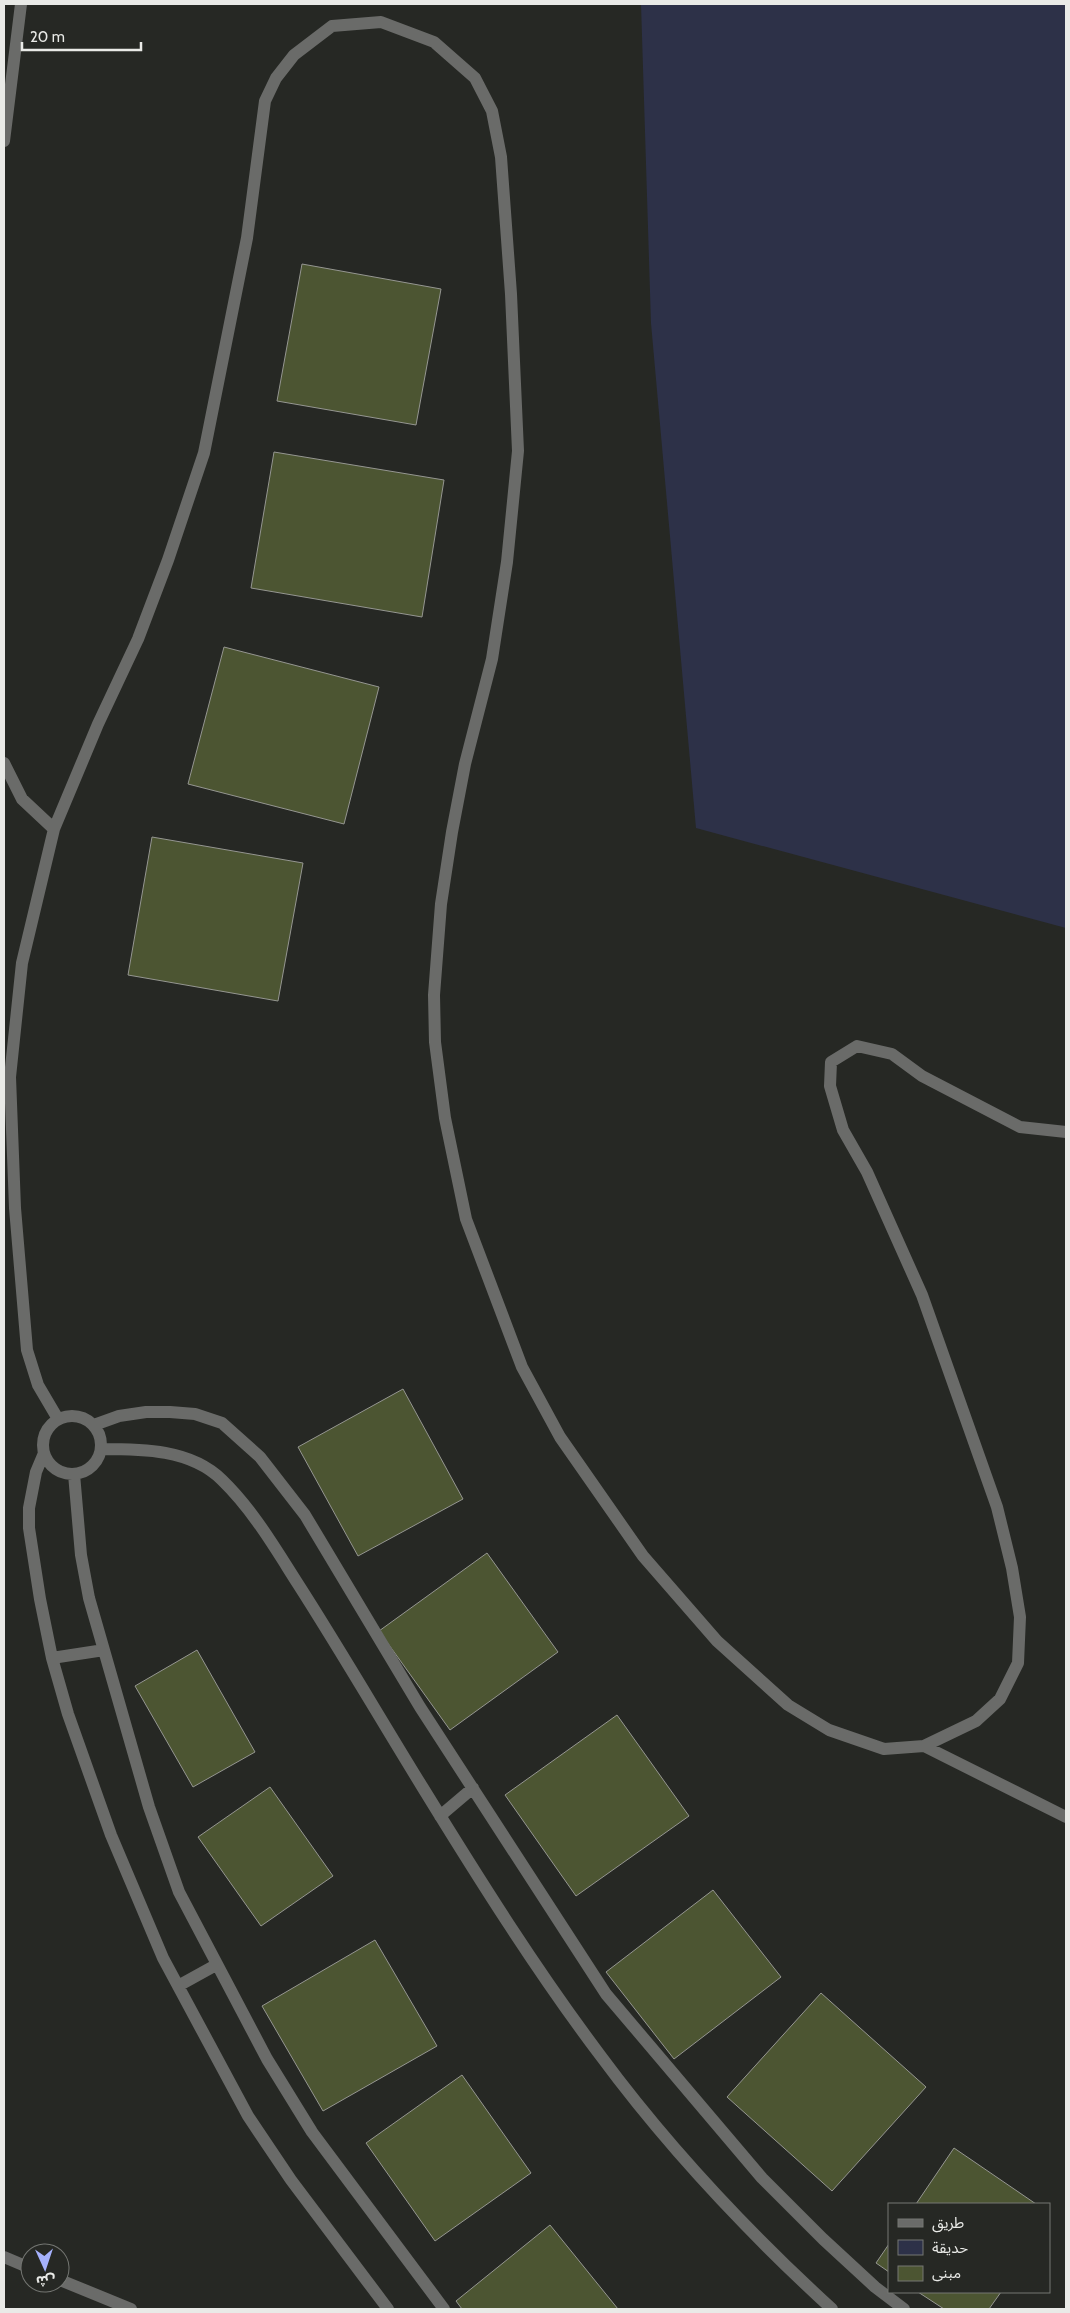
<svg xmlns="http://www.w3.org/2000/svg" width="1070" height="2313" viewBox="0 0 1070 2313" font-family="Cabin,'Noto Sans Arabic',sans-serif">
<style>
.green{fill:#2d3148}
.building{fill:#4c5532;stroke:#959691}
.lines{fill:none;stroke-linecap:round;stroke-linejoin:round}
.street{stroke:#6a6b69;stroke-width:12}
</style>
<rect width="100%" height="100%" fill="#262824"/>
<path class="green" d="M641 4H1066V928L696 828 651 323Z"/>
<path class="building" d="M302 264 441 289 416 425 277 401Z
M274 452 444 480 422 617 251 588Z
M224 647 379 687 344 824 188 784Z
M152 837 303 863 278 1001 128 975Z
M403 1389 463 1499 358 1556 298 1447Z
M487 1553 558 1652 450 1730 379 1631Z
M197 1650 255 1752 193 1787 135 1686Z
M617 1715 689 1816 576 1896 505 1795Z
M270 1787 333 1876 261 1926 198 1837Z
M713 1890 781 1977 674 2059 606 1972Z
M375 1940 437 2046 323 2111 262 2006Z
M821 1993 926 2087 832 2191 727 2097Z
M462 2075 531 2173 435 2241 366 2143Z
M954 2148 1036 2204H916Z
M550 2225 618 2309H462L456 2301Z
M889 2244V2272L876 2263Z
M918 2292H1001L989 2309H944Z"/>
<g class="lines">
<path class="street" d="M4 141 21 4
M4 763 22 799 54 829
M43 1445a29 29 0 1 1 58 0a29 29 0 1 1-58 0Z
M58 1419 38 1385 27 1350 15 1208 10 1077 22 963 54 829 98 724 138 639 168 560 204 453 247 238 265 101 276 78 294 55 332 26 381 22 434 42 475 78 492 111 501 157 511 294 518 451 507 562 492 659 465 764 452 832 441 904 434 995 435 1042 445 1118 466 1219 522 1367 560 1437 643 1556 717 1641 788 1705 829 1730 884 1749 924 1746 976 1721 1000 1699 1018 1663 1020 1617 1012 1568 997 1507 922 1295 867 1172 843 1130 830 1086 831 1062 857 1046 892 1054 922 1076 1020 1127 1066 1132
M94 1425 119 1416 146 1412H170L195 1414 222 1423 260 1457 305 1515 420 1707 606 1994 762 2178 823 2239 875 2287 904 2309
M101 1449C142 1449 191 1449 222 1480 253 1510 275 1548 298 1584 341 1651 381 1720 423 1788 479 1879 536 1970 600 2055 668 2147 748 2232 832 2309
M44 1453 36 1472 29 1508V1528L40 1599 52 1658 68 1714 111 1835 163 1958 248 2116 291 2180 388 2309
M74 1474 81 1555 89 1598 149 1807 179 1892 267 2059 312 2132 444 2309
M52 1658 104 1650
M924 1746 1066 1817
M440 1816 473 1788
M178 1986 216 1965
M4 2257 30 2268
M60 2280 131 2309"/>
</g>
<rect width="1070" height="2313" fill="none" stroke="#e9eae7" stroke-width="10"/>
<rect x="888" y="2203" width="162" height="90" fill="#262824" stroke="#747672"/>
<rect x="898" y="2219" width="25" height="8" fill="#6a6b69" stroke="#747672"/>
<text x="932" y="2228" font-size="15" fill="#e9eae7">طريق</text>
<rect x="898" y="2240" width="25" height="15" fill="#2d3148" stroke="#747672"/>
<text x="932" y="2253" font-size="15" fill="#e9eae7">حديقة</text>
<rect x="898" y="2266" width="25" height="15" fill="#4c5532" stroke="#747672"/>
<text x="932" y="2278" font-size="15" fill="#e9eae7">مبنى</text>
<g transform="translate(45 2268) rotate(177)"><circle r="24" fill="#262824" stroke="#747672"/>
<path d="M0-4L9 19L0 12L-9 19Z" fill="#a5b1fc"/>
<text y="-8" font-size="14" font-weight="bold" text-anchor="middle" fill="#e9eae7">ش</text>
</g>
<path d="M22 42v8h119v-8" fill="none" stroke="#e9eae7" stroke-width="2.5"/>
<text x="30" y="42" font-size="15" fill="#e9eae7" stroke="#262824" stroke-width="4" paint-order="stroke">20 m</text>
</svg>
